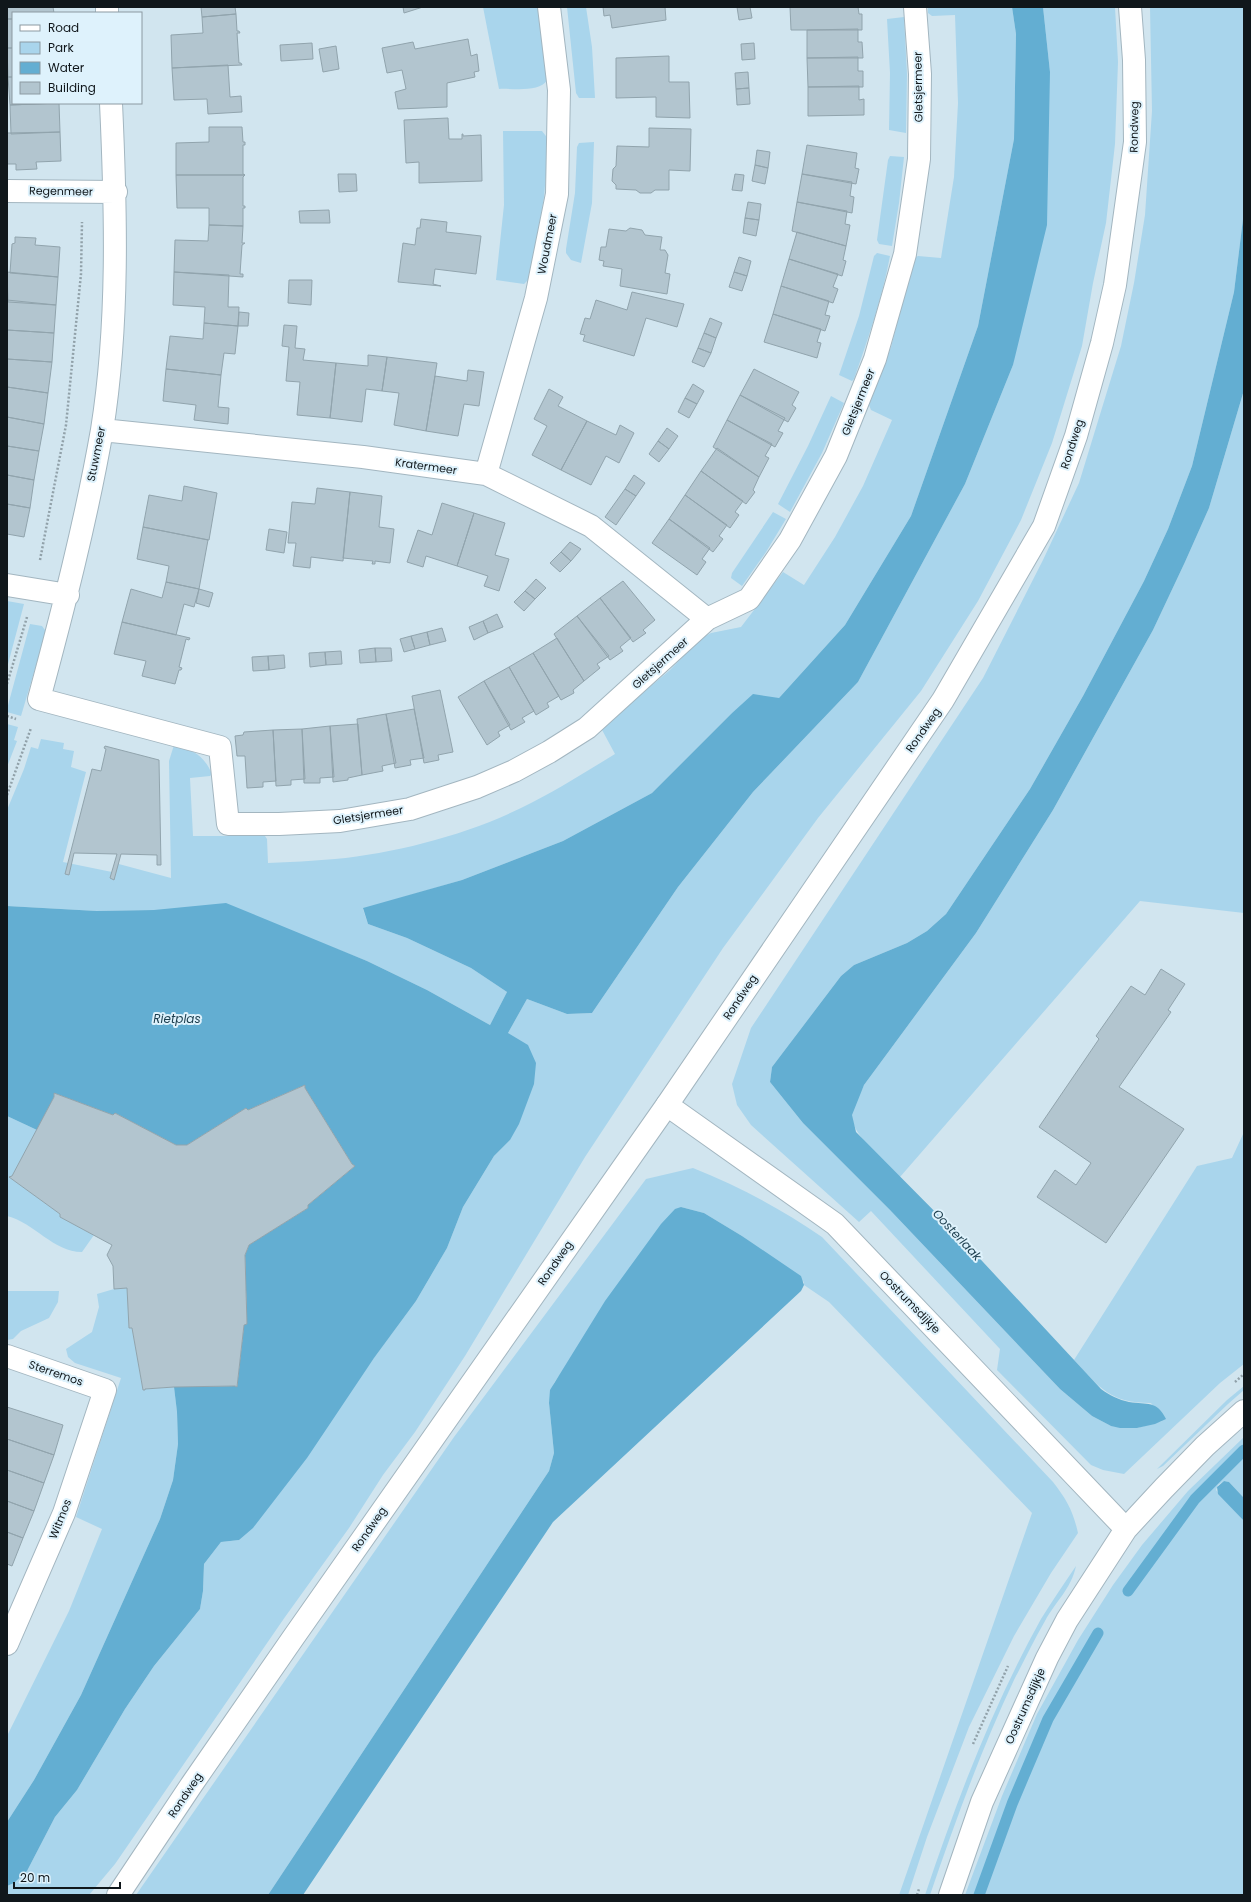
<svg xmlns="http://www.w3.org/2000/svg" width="1251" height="1902" viewBox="0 0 1251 1902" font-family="Poppins,sans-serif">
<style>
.green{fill:#a9d5ec}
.water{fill:#63aed2}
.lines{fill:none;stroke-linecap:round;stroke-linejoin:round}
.stream{stroke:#63aed2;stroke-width:11}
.building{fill:#b2c5cf;stroke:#91a4ad}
.minor-casing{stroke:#a3b6c0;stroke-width:24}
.major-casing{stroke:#a3b6c0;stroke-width:24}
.path{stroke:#91a1a9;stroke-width:2.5;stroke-dasharray:2 2;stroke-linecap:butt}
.minor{stroke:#fff;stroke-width:22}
.major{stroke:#fff;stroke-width:22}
.labels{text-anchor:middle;stroke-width:4;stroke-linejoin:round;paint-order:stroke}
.street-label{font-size:11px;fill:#10171b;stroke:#def2fc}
.water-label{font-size:12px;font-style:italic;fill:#1b3d4d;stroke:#def2fc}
</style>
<rect width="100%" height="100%" fill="#d1e5ef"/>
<path class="green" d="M483 7H538L547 80C540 93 512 88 499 89Z
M567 7H586L592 47 595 98H579L576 93Z
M928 7H1012L1016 34 1014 139 978 326 911 516 845 625 779 698 731 714 652 793 563 841 462 880 363 909 368 924 407 938 471 968 507 992 490 1025 427 990 367 961 324 944 154 910 97 911 7 906V810L24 769 31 747 38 749 41 739 64 743 63 749 74 751 71 767 86 772 63 862 112 872 115 863 171 878 169 761 174 745C194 751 203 754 212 774L210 776 190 778 193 836H265L267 839 268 863C290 862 313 861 335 859 396 853 466 835 521 808 554 792 584 773 615 754L601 728 670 670 700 639 711 633 741 627 783 572 804 585 835 537 863 486 892 420 871 410 869 405 891 347 914 258 918 256 941 258 954 177 958 103 955 15 932 16 928 13Z
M1043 7H1115L1118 62 1115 144 1106 223 1093 283 1082 346 1052 443 1021 520 978 601 921 691 818 818 723 948 585 1157 465 1356 415 1432 383 1475 349 1528 285 1617 115 1864 89 1895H7V1886L14 1883 27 1871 55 1817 77 1790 125 1709 154 1666 200 1609 203 1591 204 1564 221 1542 239 1540 416 1301 447 1248 463 1207 494 1156 510 1140 508 1033 527 999 567 1014 592 1013 678 887 753 792 858 682 965 484 1013 365 1050 72Z
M1150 7H1244V211L1234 292 1192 466 1168 529 1144 581 1083 696 1030 789 946 914 927 931 907 943 854 965 841 976 772 1067 770 1082 803 1123 890 1210 1060 1389 1092 1416 1111 1426 1137 1428 1162 1421 1151 1403C1110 1403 1100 1388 1074 1360L1197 1166 1232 1158 1244 1132V1364L1220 1383 1124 1474 1103 1470 1091 1465 997 1370 1000 1349 871 1211 859 1222 751 1125 737 1105 732 1084 751 1028 983 678 1043 560 1079 483 1121 346 1134 283 1145 215 1152 111Z
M904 17 907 74 906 133 889 130 890 73 887 19Z
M503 131H542L549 140 544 197 531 277 524 284 496 280 504 205Z
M594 142 592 203 581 263 571 260 566 253V249L575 193 577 147 579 143Z
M890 156 904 157 899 203 892 246 879 244 877 240 888 160Z
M877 253 890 256C882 299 868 339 854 379L852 381 839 375 859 316 874 256Z
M1244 390V913L1140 901 900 1177C886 1163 850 1134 852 1114 853 1104 860 1094 864 1085L976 933 1053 810 1153 630 1185 562 1209 508Z
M831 396 844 403 822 453 790 512 778 504 808 446Z
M773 512 786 519 766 552 742 586 731 578 732 573Z
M7 601 24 604 7 668Z
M30 624 42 626 45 630V635L21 716 7 712V709Z
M7 724 18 727 14 740 17 741 7 767Z
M7 1116 37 1130 12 1176 9 1177 60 1214V1217L94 1235 82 1252C53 1252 35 1223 7 1216Z
M693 1168C740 1187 780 1208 822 1237L1053 1482C1067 1500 1073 1511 1078 1533L1051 1573 1014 1636 969 1727 927 1837 908 1895H899L1032 1513 829 1302 804 1285V1282L742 1236 704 1213 681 1207 554 1383 549 1403 554 1453 549 1471 268 1895H136L454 1437 646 1179Z
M127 1288 129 1328H132L143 1390 145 1389 174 1387 177 1412 178 1444 173 1480 160 1519 81 1695 34 1780 7 1822V1736L69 1611 102 1529 76 1517 121 1378 75 1363 68 1357 66 1349 92 1332 99 1307 97 1294 114 1289Z
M7 1291H59L58 1302 49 1318 21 1331 13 1339 7 1340Z
M1244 1386V1390L1228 1404 1163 1466 1157 1469 1227 1400Z
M1244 1437V1498L1229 1482 1224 1481 1218 1485 1216 1490 1244 1521V1895H965L1002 1796 1037 1714 1078 1640 1113 1585 1142 1545 1188 1491Z
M1076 1566C1071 1589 1056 1601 1045 1621 1034 1640 1024 1661 1014 1680 981 1750 955 1822 930 1895H925C957 1800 992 1707 1041 1619 1052 1601 1064 1584 1076 1566Z"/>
<path class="water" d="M1012 7H1043L1050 72 1047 225 1013 365 965 484 858 682 753 792 678 887 592 1013 567 1014 527 999 508 1033 528 1045 536 1063 534 1084 519 1124 510 1140 494 1156 463 1207 447 1248 416 1301 374 1358 307 1458 253 1528 239 1540 221 1542 204 1564 203 1591 200 1609 154 1666 125 1709 77 1790 55 1817 27 1871 14 1883 7 1886V1822L34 1780 81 1695 160 1519 173 1480 178 1444 177 1412 174 1387 235 1386 237 1387 244 1325 247 1323 245 1255 249 1245 308 1208V1205L355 1166 352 1164 305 1088V1085L248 1110 246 1108 187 1145H176L115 1113 113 1115 54 1093V1097L37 1130 7 1116V906L97 911 154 910 226 903 367 961 427 990 490 1025 507 992 471 968 407 938 368 924 363 908 462 880 563 841 652 793 731 714 753 694 779 698 845 625 911 516 978 326 1014 139 1016 34Z
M1244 211V390L1209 508 1185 562 1153 630 1053 810 976 933 864 1085 852 1115 856 1132 957 1234 1101 1389C1109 1395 1119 1400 1129 1402 1147 1405 1157 1400 1166 1419L1155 1424 1137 1428H1120L1111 1426 1092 1416 1060 1389 890 1210 803 1123 770 1082 772 1067 841 976 854 965 907 943 927 931 946 914 1030 789 1083 696 1144 581 1168 529 1192 466 1234 292Z
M681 1207 704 1213 742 1236 801 1276 804 1285 801 1291 553 1522 303 1895H268L549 1471 554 1453 549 1403 550 1390 605 1301 661 1224 675 1209Z
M1224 1481 1229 1482 1244 1498V1521L1218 1494 1217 1487Z"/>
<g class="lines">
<path class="stream" d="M1128 1591 1195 1499 1244 1450
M979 1895 1012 1804 1048 1719 1098 1633"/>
</g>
<path class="building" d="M7 7H53L54 13H13V19H7Z
M201 7H235L236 14 202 17Z
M403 7H423L404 13Z
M603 7H665L666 20 612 28 610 15 604 16Z
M737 7H750L752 18 739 20Z
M790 7H858L859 14H862V30H791Z
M236 14 237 31H239L240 33H237L239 63H241L242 65 172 68 171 35 203 33 202 17Z
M7 19H13V48H7Z
M858 29V42H862L863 58H807V30Z
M468 39 471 56 477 54 479 71 474 72 475 77 447 83V107L398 109 395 92 406 89 402 70 387 73 382 48 413 42 415 49Z
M312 43 313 59 281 61 280 45Z
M754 43 755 59 742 60 741 44Z
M336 46 339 69 323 72 319 49Z
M7 48H13V77H8Z
M669 56V82H689L690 118 656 117V97L616 98V58Z
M858 57V71H863V87H808L807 58Z
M228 65 230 97 241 96 242 112 208 114 207 99 174 100 172 68Z
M748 72 749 88 736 89 735 73Z
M8 77H13V103H59L10 105Z
M859 86V100L864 99V115L808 116V87Z
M749 88 750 104 737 105 736 89Z
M59 103 60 132 11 134 10 105Z
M448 118 449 139H462V134H463V136L481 135 482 181 419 183V162L406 163 404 120Z
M209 127H242L243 142H245V145H243V174L245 175H176V143L209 142Z
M649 128 691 129 690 171 669 170V190H655L651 193H640L636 190 616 189V185L612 181 613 169 616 166 617 146 649 147Z
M60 132 61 161 36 162 37 169 16 170V164H7V133Z
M807 145 857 153 855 168 859 169 856 184 802 174Z
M757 150 770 152 768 168 755 165Z
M755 165 768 168 765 184 752 181Z
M338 174H356L357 191 339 192Z
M735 174 744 175 742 191 732 190Z
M802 174 852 182 850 196 854 197 852 213 797 202Z
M176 175H245L243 177V206H245V208H243V226L209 225V208H177Z
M748 202 761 204 759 220 745 218Z
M797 202 847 211 845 224 850 225 846 246 792 231Z
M329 210 330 223H300L299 211Z
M745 218 759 220 756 236 743 233Z
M421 219 447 222 446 232 481 236 476 274 435 269 433 284 441 286 398 282 403 243 415 245 417 228H420Z
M209 225 243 226 242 243H245L242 245 240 274H243V277L174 272 175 240 208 241Z
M630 228 642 230 645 235 662 237 660 250H665L668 255 665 273 670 274 667 294 620 286 622 269 603 266 604 261 599 260 601 247H606L609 229 626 231Z
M797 232 846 246 843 260 846 261 842 276 789 259Z
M15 237 36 238 35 245 60 247 58 277 10 273 12 244 15 243Z
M739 257 751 261 747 276 734 272Z
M789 259 838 274 833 287 838 289 833 303 781 286Z
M7 272 58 277 56 305 8 302Z
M174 272 229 275 228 307H239L238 326 204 323 205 307 173 305Z
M734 272 747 276 742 291 729 287Z
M289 280H312L311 305 288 303Z
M781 286 829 301 825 315 830 316 825 331 773 314Z
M632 292 684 304 677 327 646 318 634 356 583 341 585 335 580 334 585 318 590 319 596 300 627 310Z
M7 300 56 305 54 333 7 330Z
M239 312 249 313 248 326H238Z
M773 314 821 329 817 342 821 343 817 358 764 342Z
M710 318 722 323 716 338 704 333Z
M204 323 238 326 235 354 224 353 221 375 166 369 170 336 203 339Z
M284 325 297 326 295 348 305 349 303 360 336 363 330 418 297 415 300 382 286 381 289 347 282 346Z
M7 330 54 333 52 362 7 359Z
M704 333 716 338 711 353 698 348Z
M698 348 711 353 704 367 692 362Z
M368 355 387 357 382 391 366 389 362 422 330 418 336 363 368 366Z
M387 357 437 363 426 431 394 425 399 393 382 391Z
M7 359 52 362 48 393 7 387Z
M166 369 221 375 218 407 229 408 228 424 194 420 196 405 163 401Z
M754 369 799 392 792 405 796 408 788 422 740 395Z
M468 370 484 372 479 406 464 404 458 436 426 431 435 376 467 381Z
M693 384 704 391 697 404 685 398Z
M7 387 48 393 44 424 7 417Z
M549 389 563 397 558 406 587 421 561 470 532 455 547 426 534 419Z
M740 395 785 418 778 431 783 433 775 447 727 420Z
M685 398 697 404 689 418 678 412Z
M7 417 44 424 39 451 7 446Z
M727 420 772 444 765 456 769 458 759 477 713 447Z
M587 421 616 435 620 425 634 433 619 463 606 456 591 485 561 470Z
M667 428 678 436 669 449 658 441Z
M658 441 669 449 659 462 649 454Z
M7 446 39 451 34 480 7 475Z
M717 448 759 477 753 490 755 492 746 504 701 471Z
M701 471 743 501 735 512 739 515 730 528 685 495Z
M7 475 34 480 30 508 7 504Z
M634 475 645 483 636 496 625 489Z
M184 486 217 493 209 540 143 527 149 495 182 501Z
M317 488 350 492 343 561 311 557 310 568 293 566 296 543H288L292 502 315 504Z
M625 489 636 496 616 525 605 517Z
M350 492 382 496 379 527 394 529 390 563 375 561V564H372L373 561 343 558Z
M685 495 727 525 719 536 723 539 713 552 669 519Z
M442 503 474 513 457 566 426 556 423 567 407 562 418 530 432 535Z
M7 504 30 508 24 537 7 534Z
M474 513 505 523 495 555 509 559 499 591 484 586 488 576 457 566Z
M669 519 710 548 702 559 706 562 697 575 652 543Z
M143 527 208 540 199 589 166 582 169 566 137 559Z
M269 529 287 532 284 553 266 550Z
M570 542 581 549 571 561 561 552Z
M561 552 571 561 560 572 550 563Z
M536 579 546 588 535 599 525 591Z
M623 581 655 620 643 630 646 633 633 642 600 598Z
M166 582 199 589 194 607 184 604 176 635 122 622 131 589 162 598Z
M199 589 213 593 209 607 196 603Z
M525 591 535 599 524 611 514 602Z
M600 598 631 638 620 647 623 651 610 660 577 616Z
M497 614 503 627 488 633 483 621Z
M577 616 609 656 597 664 600 668 584 681 554 634Z
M483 621 488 633 474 640 469 627Z
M122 622 190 638 189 640 186 639 179 667 182 668 181 670H179L175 684 142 676 146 661 114 654Z
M442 628 446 641 430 645 427 632Z
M427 632 430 645 415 649 411 636Z
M411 636 415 649 404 652 400 639Z
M557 638 584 681 573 690 574 693 561 700 533 653Z
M375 648 376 662 360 663 359 650Z
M375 648H391L392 661 376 662Z
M341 651 342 664 326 665 325 652Z
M325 652 326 665 310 667 309 653Z
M533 653 559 696 547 703 549 707 536 715 509 667Z
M284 655 285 668 269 670 268 656Z
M268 656 269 670 253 671 252 657Z
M509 667 534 711 522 718 525 722 511 730 484 681Z
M484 681 510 725 498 732 500 736 487 745 458 697Z
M440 690 453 752 438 755 439 760 424 763 412 696Z
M414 709 424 758 410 760 411 765 395 768 386 714Z
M386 714 396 763 382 766 383 771 362 775 357 719Z
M358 724 362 775 348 778V780L333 782 330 726Z
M330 726 334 777 320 778V783H304L302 729Z
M302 729 305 779 291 780V785L276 786 273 730Z
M273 730 276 781 263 782V787L247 788 245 756H237L235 736 243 735 244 732Z
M105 746 159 760 161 865H157V855L121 854 114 880 110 878 117 854 74 853 69 875 65 874 92 769 101 771 106 749 104 748Z
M1161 969 1185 984 1168 1010 1171 1012 1119 1087 1184 1129 1106 1243 1037 1197 1055 1170 1076 1185 1091 1163 1039 1127 1099 1039 1096 1036 1131 986 1145 995Z
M305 1085V1088L352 1164 355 1166 308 1205V1208L249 1245 245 1255 247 1324 244 1325 237 1387 235 1386 174 1387 145 1389V1390H143L132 1328H129L127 1288 114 1289 113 1266 107 1255 112 1245 60 1217V1214L9 1177 12 1176 54 1097V1093L113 1115 115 1113 176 1145H187L246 1108 248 1110Z
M7 1407 63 1425 54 1455 7 1439Z
M7 1439 54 1455 44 1483 7 1470Z
M7 1470 44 1483 34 1511 7 1501Z
M7 1501 34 1511 23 1538 7 1532Z
M7 1532 23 1538 12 1566 7 1564Z"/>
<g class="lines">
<g class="minor-casing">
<path id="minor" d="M107 7V13
M111 103C116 211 119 323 102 430 86 521 63 610 39 699L220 747 228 824H279L340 821 410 809 477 787 514 771 549 752 587 728 707 619 749 599 790 540 836 456 875 359 905 254 919 159 920 74 915 7
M7 191 116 192
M102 430 363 457 486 474 591 526 707 619
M486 474 536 298 557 194 559 90 549 7
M7 585 68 595
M667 1105 835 1224 1126 1529
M7 1356 105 1390 64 1513 7 1644
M950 1895 982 1802 1047 1658 1067 1620 1126 1529 1164 1488 1205 1446 1244 1411"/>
</g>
<g class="major-casing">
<path id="major" d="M118 1895 192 1784 293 1638 667 1105 943 700 1044 526 1076 436 1102 343 1115 285 1135 142 1134 60 1130 7"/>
</g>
<path class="path" d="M40 560 66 425 81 274 82 222
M7 684 27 617
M7 716 16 719
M7 795 31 728
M1235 1382 1244 1374
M973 1744 1008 1666
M917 1895 919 1889"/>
<use href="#minor" class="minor"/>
<use href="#major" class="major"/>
</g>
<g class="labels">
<g class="street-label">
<text transform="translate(918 87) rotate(-91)" y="4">Gletsjermeer</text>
<text transform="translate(1134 127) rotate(-89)" y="4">Rondweg</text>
<text transform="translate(61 191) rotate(1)" y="4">Regenmeer</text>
<text transform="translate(547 244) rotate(-79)" y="4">Woudmeer</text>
<text transform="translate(858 402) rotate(-68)" y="4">Gletsjermeer</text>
<text transform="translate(1072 444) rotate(-72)" y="4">Rondweg</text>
<text transform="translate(96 454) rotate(-79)" y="4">Stuwmeer</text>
<text transform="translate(426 466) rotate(8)" y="4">Kratermeer</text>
<text transform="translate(660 663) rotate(-42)" y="4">Gletsjermeer</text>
<text transform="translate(923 730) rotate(-55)" y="4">Rondweg</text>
<text transform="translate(368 815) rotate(-9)" y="4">Gletsjermeer</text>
<text transform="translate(740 997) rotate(-56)" y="4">Rondweg</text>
<text transform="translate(555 1263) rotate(-55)" y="4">Rondweg</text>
<text transform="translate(910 1302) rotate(46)" y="4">Oostrumsdijkje</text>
<text transform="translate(56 1373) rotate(19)" y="4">Sterremos</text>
<text transform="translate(60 1519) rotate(-68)" y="4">Witmos</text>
<text transform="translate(369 1529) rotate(-55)" y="4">Rondweg</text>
<text transform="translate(1025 1706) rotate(-66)" y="4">Oostrumsdijkje</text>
<text transform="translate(185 1795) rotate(-56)" y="4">Rondweg</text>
</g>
<g class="water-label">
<text x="177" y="1023">Rietplas</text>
<text transform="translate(957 1235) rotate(47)" y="4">Oosterlaak</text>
</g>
</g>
<rect width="1251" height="1902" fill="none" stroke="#10171b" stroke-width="16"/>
<rect x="12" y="12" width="130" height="92" fill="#def2fc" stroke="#8c9aa2"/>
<rect x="20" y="25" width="20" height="6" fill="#ffffff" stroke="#8c9aa2"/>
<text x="48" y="32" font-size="12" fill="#10171b">Road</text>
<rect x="20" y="42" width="20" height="12" fill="#a9d5ec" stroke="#8c9aa2"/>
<text x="48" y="52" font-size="12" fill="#10171b">Park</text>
<rect x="20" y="62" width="20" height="12" fill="#63aed2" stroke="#8c9aa2"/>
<text x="48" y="72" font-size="12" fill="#10171b">Water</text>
<rect x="20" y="82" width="20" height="12" fill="#b2c5cf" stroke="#8c9aa2"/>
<text x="48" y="92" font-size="12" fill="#10171b">Building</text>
<path d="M14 1882v6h106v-6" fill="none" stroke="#10171b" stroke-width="2"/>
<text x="20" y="1882" font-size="12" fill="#10171b" stroke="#def2fc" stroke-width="3" paint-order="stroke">20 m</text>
</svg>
